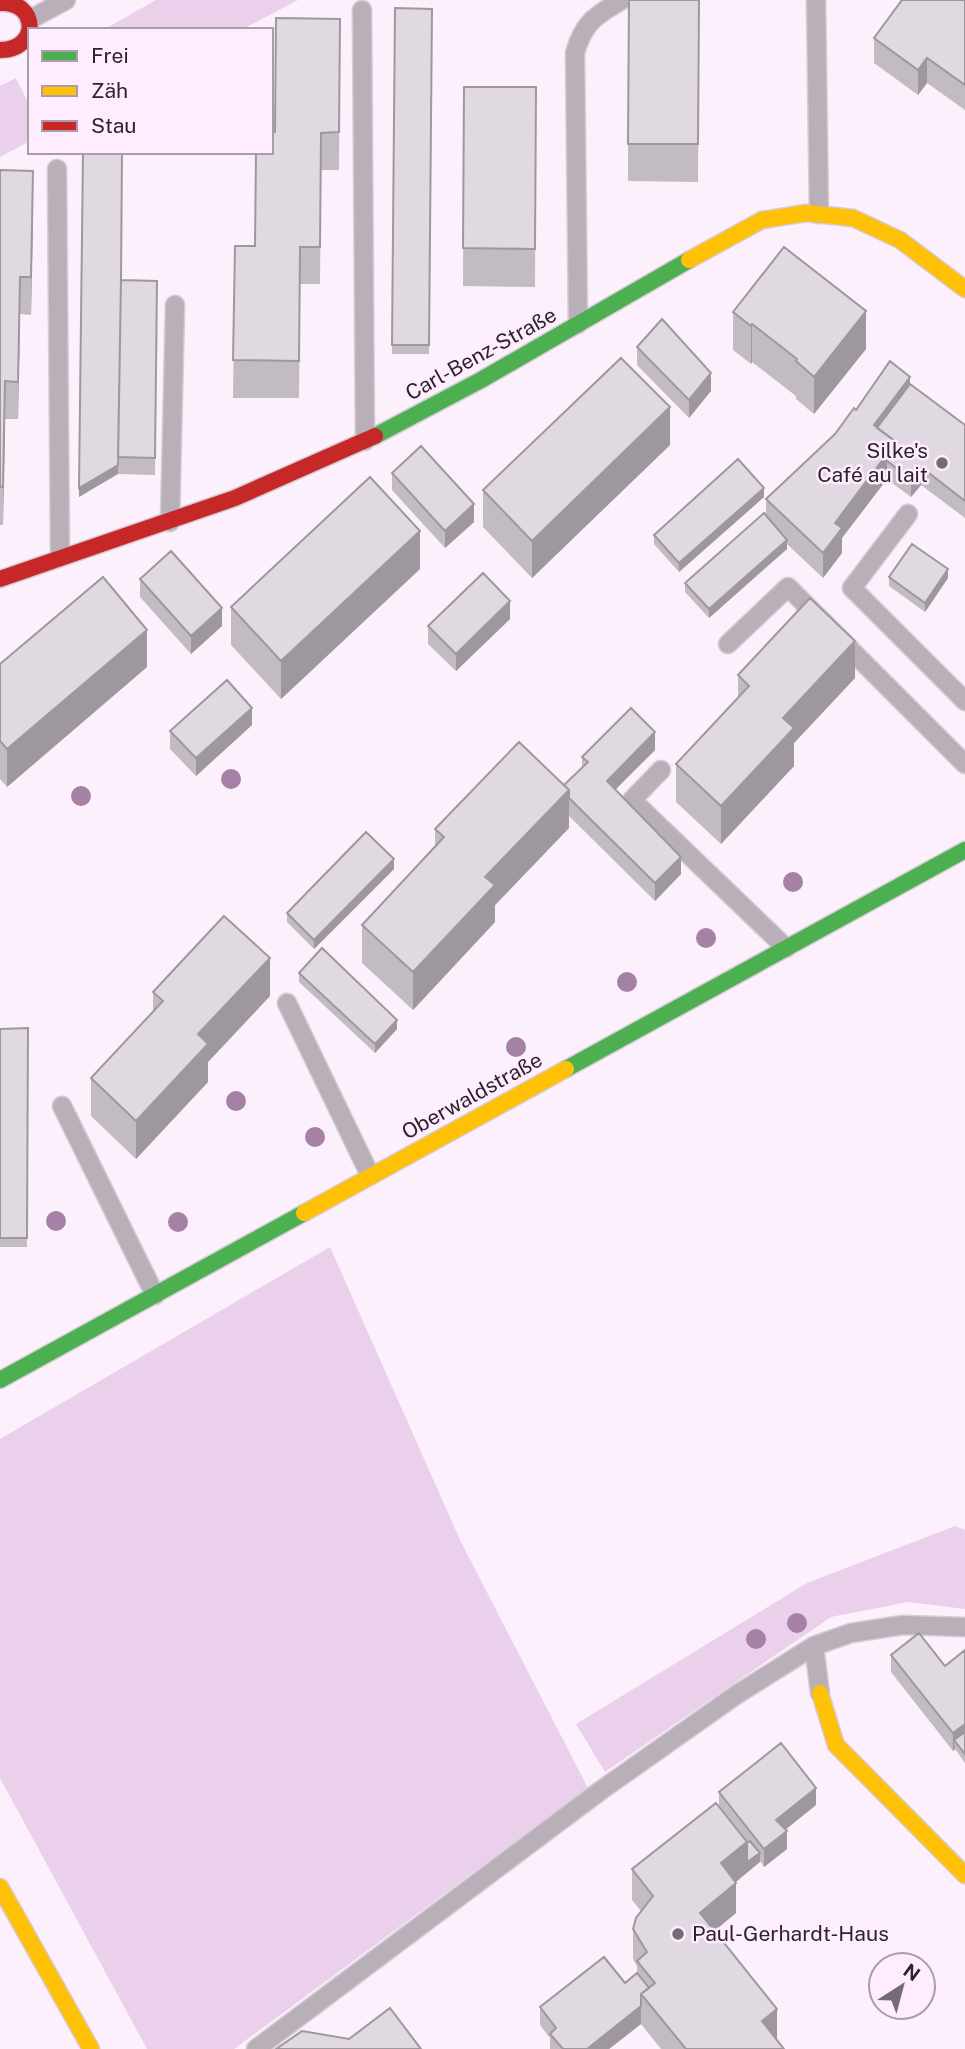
<svg xmlns="http://www.w3.org/2000/svg" width="965" height="2049" viewBox="0 0 965 2049" font-family="'Public Sans',sans-serif">
<style>
.green{fill:#ebd0ec}
.lines{fill:none;stroke-linecap:round;stroke-linejoin:round}
.lane-casing{stroke:#d5ccd5;stroke-width:21}
.fast-casing{stroke:#d5ccd5;stroke-width:19}
.slow-casing{stroke:#d5ccd5;stroke-width:19}
.jam-casing{stroke:#d5ccd5;stroke-width:19}
.lane{stroke:#b8afb8;stroke-width:18}
.fast{stroke:#4caf50;stroke-width:16}
.slow{stroke:#ffc107;stroke-width:16}
.jam{stroke:#c62828;stroke-width:16}
.tree{fill:#a481a5}
.wall{fill:#c2bbc2}
.shaded-wall{fill:#9e989e}
.building{fill:#e1d9e1;stroke:#9e989e;stroke-width:2}
.poi-dot{fill:#746b74;stroke:#ffecff;stroke-width:2.5}
.labels{text-anchor:middle;stroke-width:5;stroke-linejoin:round;paint-order:stroke}
.street-label{font-size:21px;fill:#2b242b;stroke:#ffecff}
.poi-label{font-size:21px;fill:#2b242b;stroke:#ffecff;text-anchor:end}
</style>
<rect width="100%" height="100%" fill="#fbf0fb"/>
<path class="green" d="M156 0H298L241 30H103Z
M16 78 30 106V141L0 157V86Z
M330 1247 461 1542 588 1788 234 2049H147L0 1778V1439Z
M955 1526 965 1530V1609L908 1602 831 1617 605 1772 576 1724 807 1583Z"/>
<g class="lines">
<g class="lane-casing">
<path id="lane" d="M816 0 819 214
M362 10 365 441
M29 20 66 0
M57 169 60 557
M578 324 575 53C583 23 596 15 622 0
M908 514 852 588 965 701
M170 522 175 305
M728 644 788 587 965 764
M661 770 632 800 786 948
M287 1003 370 1175
M62 1106 155 1295
M814 1646 820 1693
M256 2049 600 1791 736 1695 814 1646 851 1633 903 1625 965 1627"/>
</g>
<g class="fast-casing">
<path id="fast" d="M375 436 481 380 689 260
M566 1069 965 850
M0 1380 304 1213"/>
</g>
<g class="slow-casing">
<path id="slow" d="M689 260 762 220 806 213 853 218 900 240 965 289
M304 1213 566 1069
M820 1693 836 1745 965 1875
M0 1887 91 2049"/>
</g>
<g class="jam-casing">
<path id="jam" d="M0 3C39 1 40 50 0 50
M0 579 235 498 375 436"/>
</g>
<use href="#lane" class="lane"/>
<use href="#fast" class="fast"/>
<use href="#slow" class="slow"/>
<use href="#jam" class="jam"/>
</g>
<g class="tree">
<circle cx="231" cy="779" r="10"/>
<circle cx="81" cy="796" r="10"/>
<circle cx="793" cy="882" r="10"/>
<circle cx="706" cy="938" r="10"/>
<circle cx="627" cy="982" r="10"/>
<circle cx="516" cy="1047" r="10"/>
<circle cx="236" cy="1101" r="10"/>
<circle cx="315" cy="1137" r="10"/>
<circle cx="56" cy="1221" r="10"/>
<circle cx="178" cy="1222" r="10"/>
<circle cx="797" cy="1623" r="10"/>
<circle cx="756" cy="1639" r="10"/>
</g>
<path class="wall" d="M699 0 698 182 628 181V144Z
M900 0H965V110L927 83 918 95 874 63V38L900 3Z
M395 8 432 9 429 354H392Z
M340 19 339 170H321L320 284H300L299 398H233L235 246H255L275 132Z
M464 87H536L535 287 463 286Z
M0 170 33 208 31 315 20 314 18 419H5L3 525H0Z
M121 280 157 281 155 475 118 474V473L79 497Z
M733 312 866 349 814 414 796 399V396L752 362 751 364 733 350Z
M637 347 711 391 689 418 637 365Z
M910 384 965 425V518L921 485 911 497 887 479 842 538V553L823 578 787 544V549L709 618 685 592V583L766 515V499L835 434 856 410Z
M670 445 532 578 483 527V490Z
M392 473 474 522 445 548 392 490Z
M764 497 679 572 654 544V535Z
M420 569 281 699 231 645V607Z
M889 577 948 578 925 612 889 586Z
M140 579 222 626 191 654 140 597Z
M510 619 456 671 428 644V626Z
M0 664 147 667 7 787 0 779Z
M738 675 855 678 794 743V766L721 844 676 802V764L738 698Z
M252 725 196 776 170 749V731Z
M655 750 615 790 681 874 655 901 569 816V828L495 905V922L413 1010 362 963V925L435 847V829L564 785 582 768V757Z
M394 869 314 949 287 922V913Z
M299 973 397 1029 375 1053 299 982Z
M153 992 270 996 208 1062V1082L136 1159 91 1116V1078L153 1012Z
M28 1028 27 1247H0V1029Z
M965 1650V1763L955 1749 953 1751 891 1672V1655L945 1666Z
M719 1792 816 1805 785 1830 787 1849 764 1867 760 1861 736 1882V1913L714 1931 777 2040 784 2049H661L641 2024 609 2049H550V2038L540 2025V2007L625 1983 637 1973V1966L633 1959V1929L641 1911 632 1900V1869L719 1807Z"/>
<path class="shaded-wall" d="M927 58V83L918 95V70Z
M33 171V208L31 315V277Z
M20 277V314L18 419V382Z
M866 311V349L814 414V377Z
M752 324V362L751 364V326Z
M711 373V391L689 418V400Z
M910 377V401L882 439 874 425Z
M5 381V419L3 525V487Z
M670 407V445L532 578V541Z
M896 442V466L887 461V479L842 538V553L823 578V553L835 523Z
M118 464V474L79 497V488Z
M921 467V485L911 497V479Z
M764 488V497L679 572V563Z
M474 504V522L445 548V531Z
M420 531V569L281 699V661Z
M787 540V549L709 618V609Z
M948 569V578L925 612V603Z
M510 601V619L456 671V654Z
M222 608V626L191 654V636Z
M147 630V667L7 787V749Z
M855 641V678L794 743V766L721 844V806L783 718Z
M252 708V725L196 776V758Z
M655 732V750L607 798V781Z
M569 790V828L495 905V922L413 1010V972L485 877Z
M681 857V874L655 901V883Z
M394 859V869L314 949V940Z
M270 958V996L208 1062V1082L136 1159V1121L198 1034Z
M397 1020V1029L375 1053V1044Z
M965 1724V1741L954 1740 955 1749 953 1751V1733Z
M816 1788V1805L776 1837V1820Z
M787 1831V1849L764 1867V1849Z
M747 1842 760 1853V1862L721 1894V1863Z
M736 1883V1913L700 1943V1913Z
M641 2006V2024L609 2049H587Z
M777 2009V2040L762 2021Z"/>
<path class="building" d="M629 0H699L698 144H628Z
M902 0H965V85L927 58 918 70 874 38Z
M395 8 432 9 429 345H392Z
M276 18 340 19 339 132 321 133 320 247H300L299 361 233 360 235 246H255L256 152H271V132H275Z
M464 87H536L535 249 463 248Z
M83 152H122L121 280 118 465 79 488Z
M0 170 33 171 31 277H20L18 382 5 381 3 487H0Z
M784 247 866 311 814 377 796 361 797 359 752 324 751 326 733 312Z
M121 280 157 281 155 458 118 457Z
M662 319 711 373 689 400 637 347Z
M621 358 670 407 532 541 483 490Z
M890 361 910 377 874 425 896 442 835 523 842 528 823 553 766 499 835 434 854 408 856 410Z
M910 384 965 425V501L921 467 911 479 887 461 896 449V442L877 428Z
M421 446 474 504 445 531 392 473Z
M738 459 764 488 679 563 654 535Z
M370 477 420 531 281 661 231 607Z
M764 513 787 540 709 609 685 583Z
M912 544 948 569 925 603 889 577Z
M171 551 222 608 191 636 140 579Z
M483 573 510 601 456 654 428 626Z
M103 577 147 630 7 749 0 741V664Z
M810 598 855 641 783 718 794 728 721 806 676 764 749 686 738 675Z
M227 680 252 708 196 758 170 731Z
M631 708 655 732 607 781 681 857 655 883 569 798V790L564 785 588 762 582 757Z
M519 742 569 790 485 877 495 885 413 972 362 925 444 837 435 829Z
M366 832 394 859 314 940 287 913Z
M224 916 270 958 198 1034 208 1044 136 1121 91 1078 163 1001 153 992Z
M322 948 397 1020 375 1044 299 973Z
M28 1028 27 1238H0V1029Z
M919 1633 945 1666 965 1650V1724L953 1733 891 1655Z
M965 1732V1754L954 1740Z
M781 1743 816 1788 776 1820 787 1831 764 1849 719 1792Z
M716 1803 747 1842 721 1863 736 1883 700 1913 777 2009 762 2021 784 2049H686L641 1994 655 1983 637 1961 647 1952 633 1929 636 1918 653 1896 632 1869Z
M750 1841 760 1853 747 1862V1843Z
M604 1957 625 1983 637 1973 649 1988 641 1994V2006L587 2049H563L550 2034 556 2028 540 2007Z
M390 2008 421 2049H276L302 2031 349 2039Z"/>
<g class="poi-dot">
<circle cx="942" cy="463" r="7"/>
<circle cx="678" cy="1934" r="7"/>
</g>
<g class="labels">
<g class="street-label">
<text transform="translate(481 354) rotate(-29)" y="7">Carl-Benz-Straße</text>
<text transform="translate(472 1096) rotate(-29)" y="7">Oberwaldstraße</text>
</g>
<g class="poi-label">
<text x="928" y="458">Silke's<tspan x="928" dy="24">Café au lait</tspan></text>
<text x="692" y="1941" text-anchor="start">Paul-Gerhardt-Haus</text>
</g>
</g>
<rect x="28" y="28" width="245" height="126" fill="#ffecff" stroke="#aa9caa" stroke-width="2"/>
<rect x="42" y="51" width="35" height="10" fill="#4caf50" stroke="#aa9caa" stroke-width="2"/>
<text x="91" y="63" font-size="21" fill="#2b242b">Frei</text>
<rect x="42" y="86" width="35" height="10" fill="#ffc107" stroke="#aa9caa" stroke-width="2"/>
<text x="91" y="98" font-size="21" fill="#2b242b">Zäh</text>
<rect x="42" y="121" width="35" height="10" fill="#c62828" stroke="#aa9caa" stroke-width="2"/>
<text x="91" y="133" font-size="21" fill="#2b242b">Stau</text>
<g transform="translate(902 1986) rotate(36)"><circle r="33" fill="#ffecff" stroke="#aa9caa" stroke-width="2"/>
<path d="M0-5L12 26L0 18L-12 26Z" fill="#746b74"/>
<text y="-10" font-size="19" font-weight="bold" text-anchor="middle" fill="#2b242b">N</text>
</g>
</svg>
